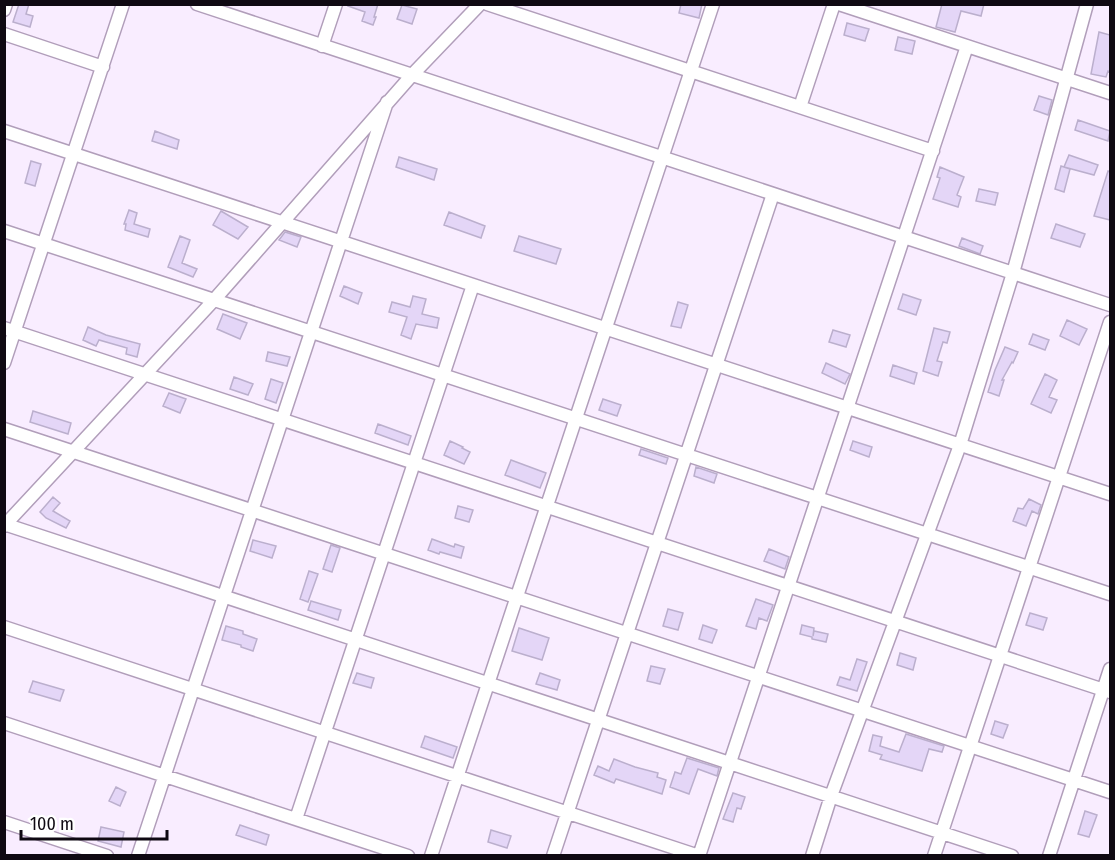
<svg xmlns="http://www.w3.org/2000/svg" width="1115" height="860" viewBox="0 0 1115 860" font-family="'Fira Sans Condensed',sans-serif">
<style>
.building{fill:#e4d6f7;stroke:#bbafcd;stroke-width:1.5}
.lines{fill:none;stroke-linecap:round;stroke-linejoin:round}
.minor-casing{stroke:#b19eba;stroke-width:15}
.minor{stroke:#fff;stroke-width:12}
</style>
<rect width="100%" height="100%" fill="#f9edff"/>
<path class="building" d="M19 4H29L26 14 33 16 30 27 13 22Z
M349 4H378L374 17H376L373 25 362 21 365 12 348 6Z
M681 4H702L699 18 679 13Z
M942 4H984L981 16 961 11 955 32 936 27Z
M402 5 417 9 412 24 397 19Z
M847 23 869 29 865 41 844 35Z
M1099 32 1110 35V72L1108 71 1106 77 1091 74Z
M898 37 915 41 912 54 895 50Z
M1039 96 1052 100 1048 115 1034 110Z
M1078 120 1110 131 1108 141 1075 130Z
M155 131 179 140 177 149 152 141Z
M1069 155 1098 165 1094 175 1064 167Z
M399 157 437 169 434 180 396 167Z
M31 161 41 164 35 186 25 183Z
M1061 166 1070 169 1064 192 1055 189Z
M940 167 964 177 957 195 961 197 958 207 933 199 940 178 937 177Z
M1108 171 1110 172V220L1094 216Z
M979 189 998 193 995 205 976 201Z
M129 210 137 213 134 224 150 229 148 237 125 230 126 224H124Z
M221 211 248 227 238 239 213 225Z
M449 212 485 226 481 238 444 225Z
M1056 224 1085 234 1080 247 1051 238Z
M285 232 301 237 297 247 279 240Z
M180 236 190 240 182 263 197 269 193 277 168 267Z
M519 236 561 249 556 264 514 251Z
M962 238 983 246 980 254 959 246Z
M344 286 362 293 358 304 340 296Z
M903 294 921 300 916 315 898 309Z
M413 296 426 299 422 314 439 318 437 328 416 324 411 339 401 335 407 317 389 312 392 302 410 307Z
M678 302 688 305 681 328 671 326Z
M223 314 247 323 240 339 217 329Z
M1067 320 1087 329 1079 345 1060 336Z
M88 327 106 335 140 344 137 357 126 354 127 348 99 340 96 346 83 340Z
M934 328 950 332 947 343 943 342 937 361 942 362 938 376 923 371Z
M833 330 850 335 846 347 829 342Z
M1033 334 1049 340 1045 350 1029 344Z
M1005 347 1018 352 1013 363 1012 362 1002 380H1004L999 396 988 392 995 370Z
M268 352 290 357 287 366 266 361Z
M826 363 850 374 845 384 822 373Z
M893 365 917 373 914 384 890 376Z
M1045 374 1057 380 1049 397 1057 400 1051 413 1031 404Z
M234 377 253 384 248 395 230 389Z
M271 379 283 383 276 403 265 399Z
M169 393 186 399 180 413 163 406Z
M603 399 621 405 617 416 599 410Z
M33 411 71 423 68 434 30 422Z
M378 424 411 436 408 445 375 433Z
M450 441 463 447 462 448 470 452 464 464 444 455Z
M853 441 872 447 869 457 850 450Z
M641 449 668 458 666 464 639 455Z
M511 460 546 473 540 488 505 475Z
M696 467 717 474 714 483 694 476Z
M53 497 60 503 53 511 70 521 66 528 46 518 40 512Z
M1029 499 1041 505 1038 514 1032 511 1026 526 1013 521 1018 508 1023 509Z
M458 506 473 510 469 522 455 518Z
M432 539 454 547 455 544 464 547 461 558 440 552 439 554 428 550Z
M253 540 276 546 272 558 250 551Z
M331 545 340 548 332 572 323 569Z
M769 549 789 557 785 569 764 561Z
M309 571 318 574 308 602 300 599Z
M756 599 773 605 767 621 759 618 756 629 746 626Z
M311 601 341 610 338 620 308 610Z
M668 609 683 613 678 630 663 626Z
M1030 613 1047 618 1043 630 1026 625Z
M703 625 717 630 712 643 699 639Z
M802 625 814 628 813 636 814 631 828 634 826 642 812 639V637L800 634Z
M226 626 243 631V634L257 639 253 651 241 647V645L222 640Z
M519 628 549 638 542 660 512 651Z
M900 653 916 658 913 670 897 665Z
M857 659 867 662 857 691 837 685 840 677 850 680Z
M651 666 665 669 660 684 647 681Z
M357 673 374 678 371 688 353 683Z
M540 673 560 680 557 690 536 684Z
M33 681 64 690 60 701 29 692Z
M995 721 1008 725 1003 738 991 734Z
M906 734 944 746 942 752 929 749 922 771 880 759 882 755 869 751 873 735 882 737 880 746 899 752Z
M425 736 457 747 453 758 421 747Z
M687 758 719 768 717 776 698 769 689 794 670 787 675 772 681 774Z
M614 759 635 767 658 773 657 777 666 780 662 794 616 779 614 783 594 775 598 766 609 771Z
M116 787 126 792 120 806 109 801Z
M733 793 745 797 741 809 737 808 733 822 723 819Z
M1085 811 1097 815 1089 837 1078 834Z
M240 825 269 835 266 845 236 835Z
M101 827 124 832 121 847 98 841Z
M491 830 511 836 507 848 488 842Z"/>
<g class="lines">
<g class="minor-casing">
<path id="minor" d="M197 4 1110 305
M487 4 933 151
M839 4 1110 93
M4 10 6 4
M4 34 103 67
M322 46 336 4
M800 107 834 4
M4 131 1110 494
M4 231 1110 594
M4 328 1110 692
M4 363 123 4
M4 429 1110 792
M4 524 1012 856
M4 526 214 300 412 75 480 4
M4 627 699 856
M4 723 408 856
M296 819 473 285
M4 822 107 856
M138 856 387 102
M431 856 713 4
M553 856 773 194
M699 856 967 46
M812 856 831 796 960 445 1013 273 1087 4
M934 856 1110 322
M1049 856 1110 669"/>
</g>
<use href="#minor" class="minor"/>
</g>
<rect width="1115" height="860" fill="none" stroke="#0f0912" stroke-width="12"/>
<path d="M21 830v9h146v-9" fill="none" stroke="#0f0912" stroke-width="3"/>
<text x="30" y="830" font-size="18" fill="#0f0912" stroke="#ffffff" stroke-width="4.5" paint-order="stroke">100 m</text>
</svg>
